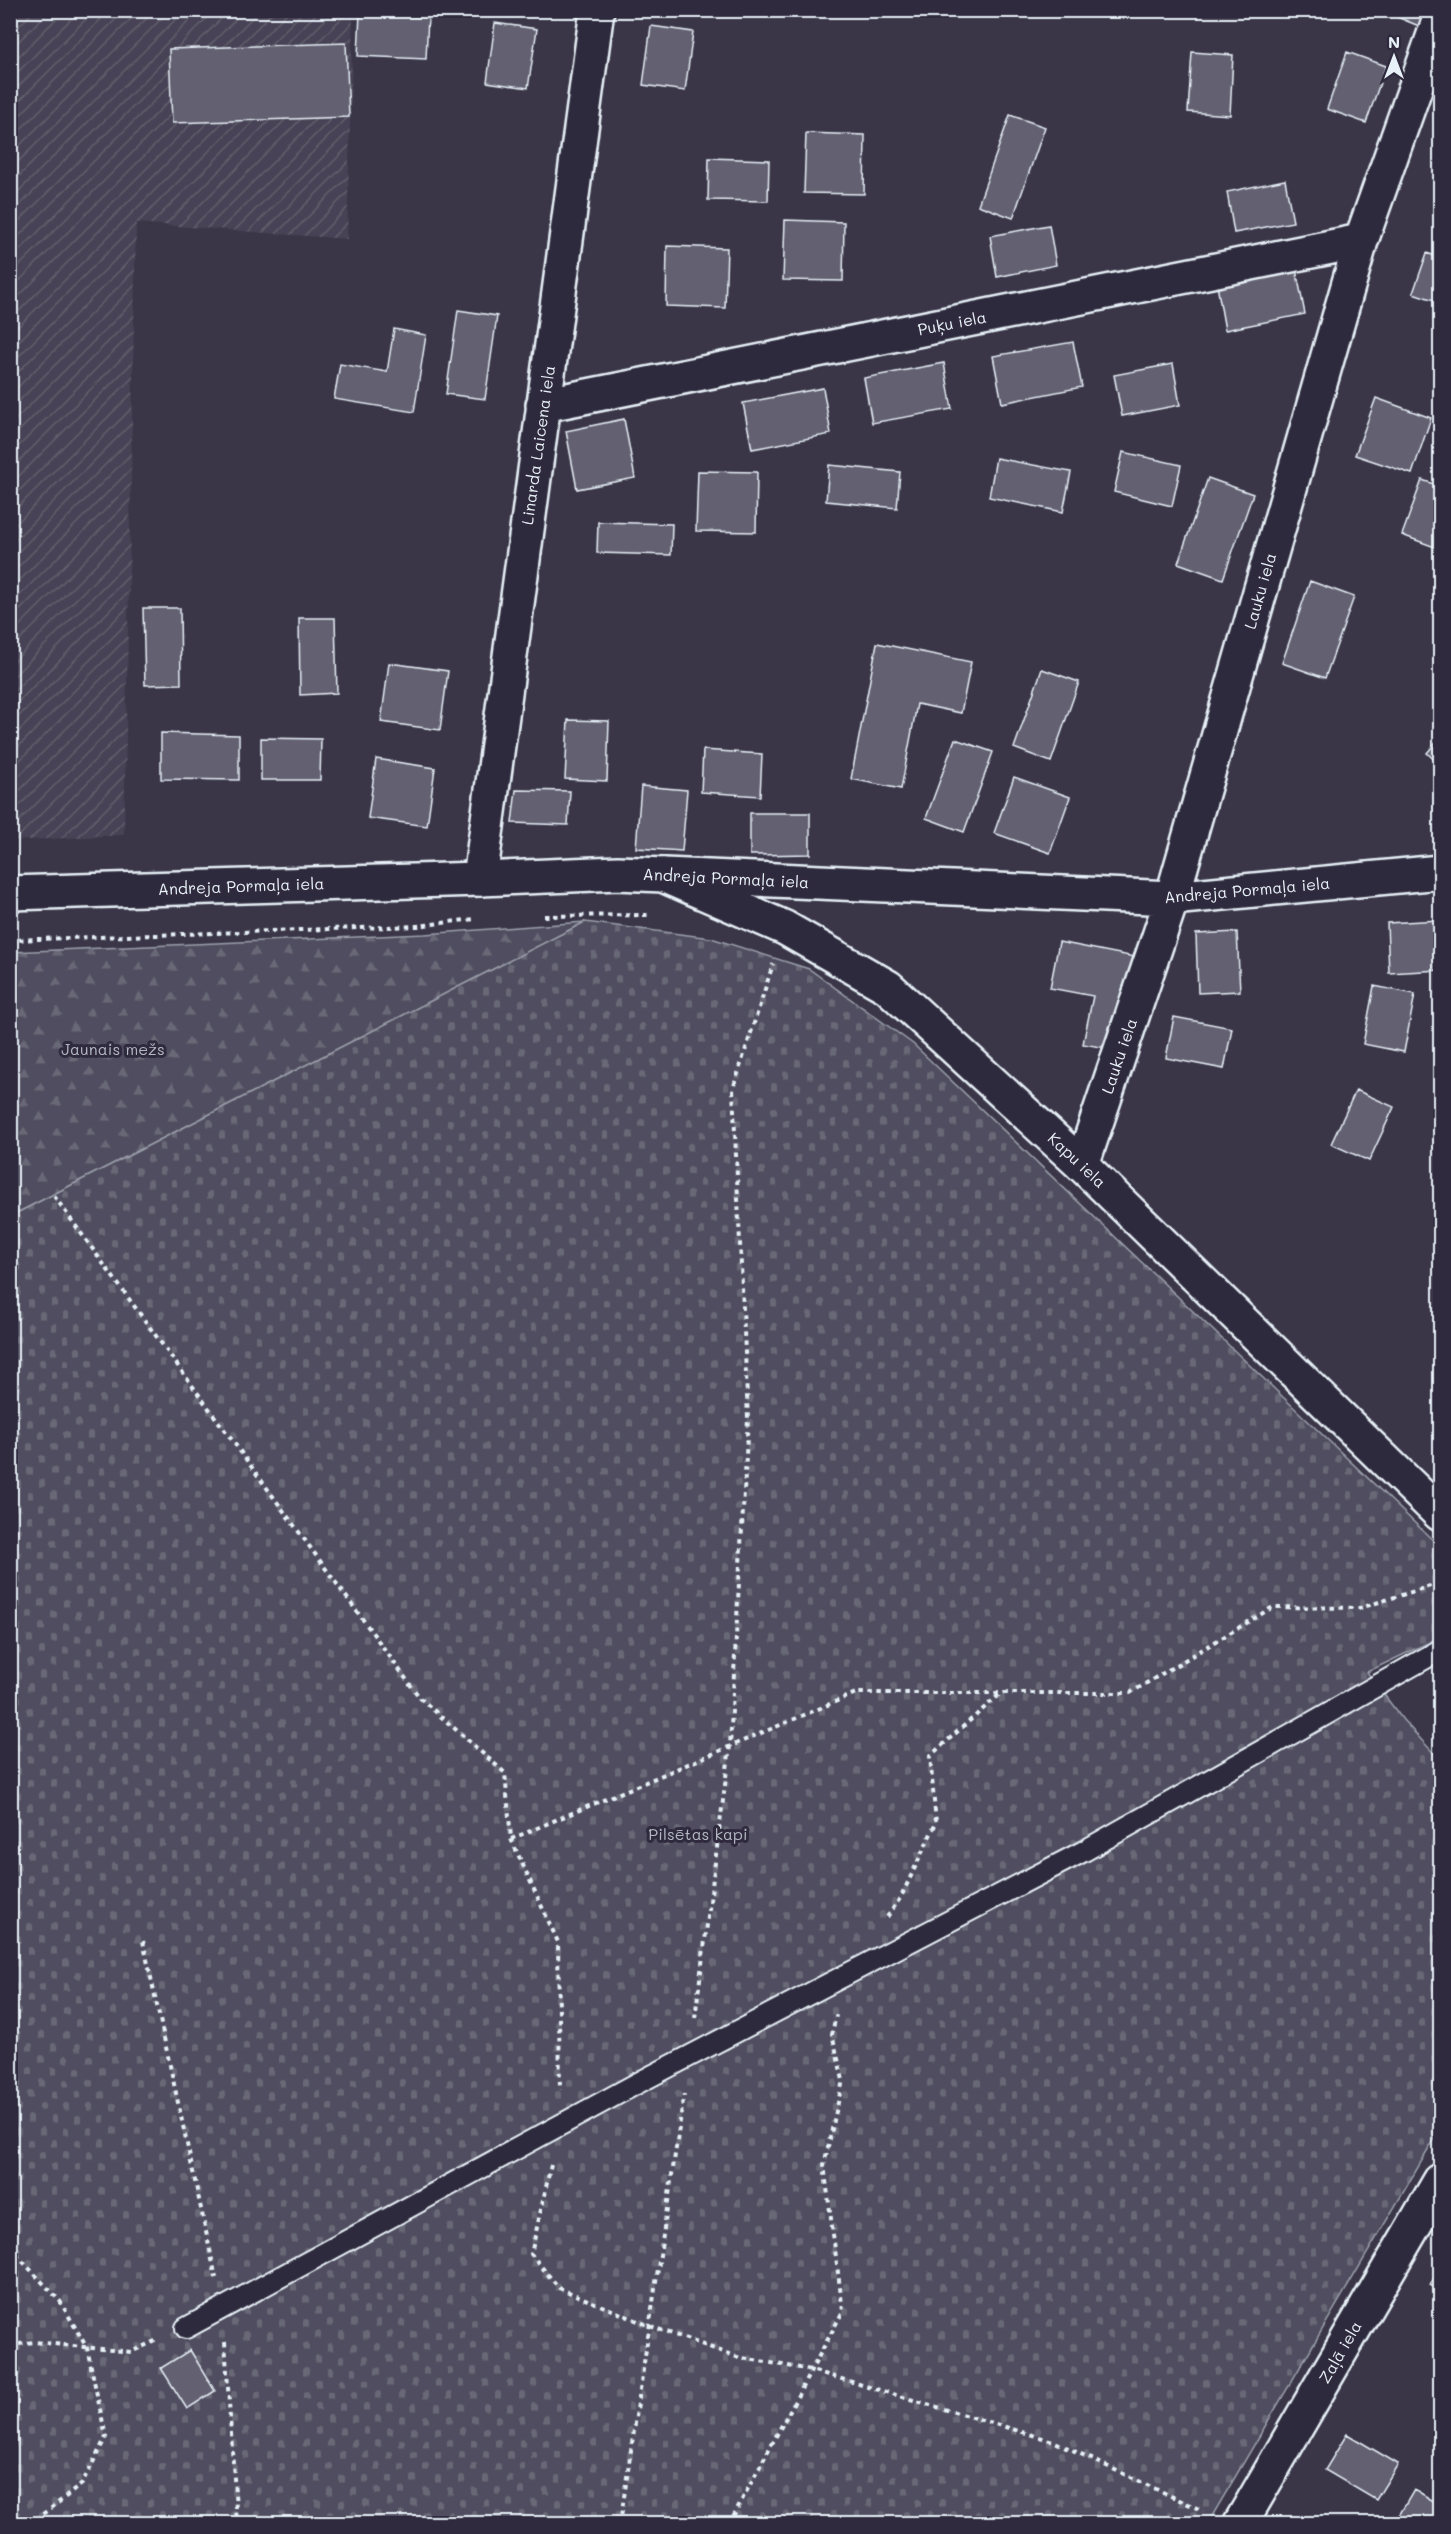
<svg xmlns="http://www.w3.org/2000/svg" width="1451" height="2534" viewBox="0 0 1451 2534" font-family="Mali,sans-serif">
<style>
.industrial{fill:url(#industrial-furrows)}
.forest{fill:url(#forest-firs);stroke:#9ca0ac;stroke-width:1.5}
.cemetery{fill:url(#cemetery-stones);stroke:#9ca0ac;stroke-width:1.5}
.building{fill:#636171;stroke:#e8f1f8;stroke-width:1.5}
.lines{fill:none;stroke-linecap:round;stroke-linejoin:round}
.service-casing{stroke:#e8f1f8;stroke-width:24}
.minor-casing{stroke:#e8f1f8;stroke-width:38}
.tertiary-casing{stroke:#e8f1f8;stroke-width:38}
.secondary-casing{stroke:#e8f1f8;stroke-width:38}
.path{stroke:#e8f1f8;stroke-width:4;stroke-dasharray:4.5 4.5;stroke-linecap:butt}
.service{stroke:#2f2a3d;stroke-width:20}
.minor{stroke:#2f2a3d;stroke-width:33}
.tertiary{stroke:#2f2a3d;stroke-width:33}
.secondary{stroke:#2f2a3d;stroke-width:33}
.labels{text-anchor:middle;stroke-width:6;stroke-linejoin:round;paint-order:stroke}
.street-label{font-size:16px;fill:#e8f1f8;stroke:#2f2a3d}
.park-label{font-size:16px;fill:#b3b8c2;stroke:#2f2a3d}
</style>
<defs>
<pattern id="industrial-furrows" width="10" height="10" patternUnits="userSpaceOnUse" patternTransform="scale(1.5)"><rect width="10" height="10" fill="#464354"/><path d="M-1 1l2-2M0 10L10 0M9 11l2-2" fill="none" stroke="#615f6d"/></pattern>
<pattern id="forest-firs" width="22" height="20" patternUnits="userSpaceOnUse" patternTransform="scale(1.5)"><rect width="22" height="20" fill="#504e5f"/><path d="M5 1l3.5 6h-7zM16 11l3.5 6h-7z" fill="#696877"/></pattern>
<pattern id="cemetery-stones" width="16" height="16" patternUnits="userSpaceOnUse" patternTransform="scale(1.5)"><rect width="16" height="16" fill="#504e5f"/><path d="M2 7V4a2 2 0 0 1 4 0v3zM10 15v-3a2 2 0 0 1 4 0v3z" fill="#696877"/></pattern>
</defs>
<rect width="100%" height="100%" fill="#3a3648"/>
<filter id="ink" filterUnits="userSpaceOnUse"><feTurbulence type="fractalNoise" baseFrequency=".0167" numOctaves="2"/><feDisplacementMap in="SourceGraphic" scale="12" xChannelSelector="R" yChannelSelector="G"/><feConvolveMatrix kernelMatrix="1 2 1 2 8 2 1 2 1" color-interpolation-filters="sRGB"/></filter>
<g filter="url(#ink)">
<path class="industrial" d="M11 11H353L347 239 136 223 124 835 11 841Z"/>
<path class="forest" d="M585 922 11 1216V952L425 934Z"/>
<path class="cemetery" d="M585 922 711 938 809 969 913 1044 1440 1547V1637L1367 1672 1403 1720 1440 1760V2130L1208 2523 11 2524V1216Z"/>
<path class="building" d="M1380 10H1425L1419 26Z
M360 13 428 17 426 59 358 56Z
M495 23 537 29 528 88 487 82Z
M651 26 693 32 685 91 643 85Z
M346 43 349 117 172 123 169 49Z
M1192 52 1233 55 1230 115 1188 112Z
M1347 52 1386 66 1366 123 1327 109Z
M1010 115 1045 127 1013 218 978 205Z
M806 133 865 135 864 194 804 193Z
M709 158 769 160 768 201 708 200Z
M1285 180 1293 222 1234 233 1227 192Z
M785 220 844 222 843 281 783 280Z
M1049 225 1056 265 997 277 990 236Z
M667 246 727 248 725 308 666 306Z
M1427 253 1440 258V302L1413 293Z
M1296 269 1305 314 1225 330 1217 285Z
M458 310 497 316 485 399 446 394Z
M394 329 426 335 414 412 334 399 340 364 387 372Z
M1073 342 1082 387 1002 403 993 356Z
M944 363 952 409 872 423 864 378Z
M1173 364 1180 405 1122 416 1114 375Z
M823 388 831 434 752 449 743 403Z
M1376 398 1431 418 1412 474 1355 455Z
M624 419 635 478 577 489 566 431Z
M1123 452 1181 465 1172 506 1114 492Z
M996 458 1071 472 1063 512 989 497Z
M829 465 900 472 897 508 826 501Z
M698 471 757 472 756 532 696 531Z
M1208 478 1253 494 1223 579 1178 563Z
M1422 480 1440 486V549L1402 535Z
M598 522 672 524 671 555 597 553Z
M1310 581 1354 597 1325 678 1282 663Z
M143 608H180L181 684 145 685Z
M299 618H335L337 693 300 695Z
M877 643 971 662 961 713 917 704 901 789 851 779Z
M389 663 448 671 440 730 381 722Z
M1042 669 1079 682 1051 762 1014 748Z
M568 720 609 721 607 781 565 779Z
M161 733 239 735V780L161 779Z
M261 738 321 739 320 780H261Z
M1440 738V765L1427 753Z
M955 739 993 752 964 832 926 818Z
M703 750 762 754 760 796 701 792Z
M376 759 435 768 427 826 368 818Z
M1014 777 1070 797 1050 853 994 833Z
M641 786 687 790 682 851 636 848Z
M516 790 570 791 568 825 512 823Z
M750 813H810V854L750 855Z
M1440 920V970L1389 973 1387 923Z
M1237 932 1240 991 1198 993 1196 934Z
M1059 942 1135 957 1118 1050 1083 1044 1093 996 1050 988Z
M1374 986 1415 994 1404 1052 1363 1044Z
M1174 1017 1232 1028 1224 1069 1166 1058Z
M1356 1090 1394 1107 1369 1161 1331 1144Z
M1440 2268V2291L1430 2285Z
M190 2350 215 2391 187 2409 161 2368Z
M1347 2434 1398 2464 1376 2500 1325 2470Z
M1414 2490 1440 2506V2524H1394Z"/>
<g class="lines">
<g class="service-casing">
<path id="service" d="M186 2328 636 2084 1084 1851 1440 1650"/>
</g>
<g class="minor-casing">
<path id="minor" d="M543 405 1361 241
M664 875 1172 898 1440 872
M480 879 597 10
M1082 1165 1172 898 1361 241 1440 18"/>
</g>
<g class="tertiary-casing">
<path id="tertiary" d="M10 893 480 879 618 873 663 875 785 928 888 987 1082 1165 1440 1514"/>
</g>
<g class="secondary-casing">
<path id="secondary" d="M1240 2524 1440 2181"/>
</g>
<path class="path" d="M544 916 651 915
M10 940 417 926 474 919
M54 1196 420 1698 505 1773 511 1839 558 1942 560 2090
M511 1839 856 1693H1130L1273 1607 1360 1608 1440 1583
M887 1917 901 1897 936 1823 930 1756 1001 1693
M143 1941 216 2278
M695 2018 730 1746 748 1419 733 1089 773 964
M551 2165 531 2254 559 2288 650 2326 737 2357 811 2370 1053 2441 1203 2511
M10 2248 60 2301 87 2348 106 2437 82 2484 31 2524
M225 2342 237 2524
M10 2345 35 2342 131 2352 159 2339
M620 2524 684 2094
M729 2524 843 2311 824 2165 843 2080 832 2034 836 2015"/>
<use href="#service" class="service"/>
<use href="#minor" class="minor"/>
<use href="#tertiary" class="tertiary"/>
<use href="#secondary" class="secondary"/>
</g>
</g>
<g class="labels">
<g class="street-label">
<text transform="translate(952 323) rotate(-11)" y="6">Puķu iela</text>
<text transform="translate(538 445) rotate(-82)" y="6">Linarda Laicena iela</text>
<text transform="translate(1260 591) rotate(-74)" y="6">Lauku iela</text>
<text transform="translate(726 878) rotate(3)" y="6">Andreja Pormaļa iela</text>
<text transform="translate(241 886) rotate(-2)" y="6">Andreja Pormaļa iela</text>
<text transform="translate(1247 890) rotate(-5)" y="6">Andreja Pormaļa iela</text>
<text transform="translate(1119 1056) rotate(-71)" y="6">Lauku iela</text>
<text transform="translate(1077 1160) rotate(43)" y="6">Kapu iela</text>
<text transform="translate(1340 2352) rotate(-60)" y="6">Zaļā iela</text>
</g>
<g class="park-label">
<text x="113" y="1055">Jaunais mežs</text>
<text x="698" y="1840">Pilsētas kapi</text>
</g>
</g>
<rect width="1451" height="2534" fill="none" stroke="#2f2a3d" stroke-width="36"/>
<rect x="18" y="18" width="1415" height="2498" fill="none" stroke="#e8f1f8" stroke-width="2" filter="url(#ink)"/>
<g transform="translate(1394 57)" stroke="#2f2a3d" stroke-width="4.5" paint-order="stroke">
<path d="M0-4.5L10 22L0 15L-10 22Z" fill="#e8f1f8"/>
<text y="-9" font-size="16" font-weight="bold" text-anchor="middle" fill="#e8f1f8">N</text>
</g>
</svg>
